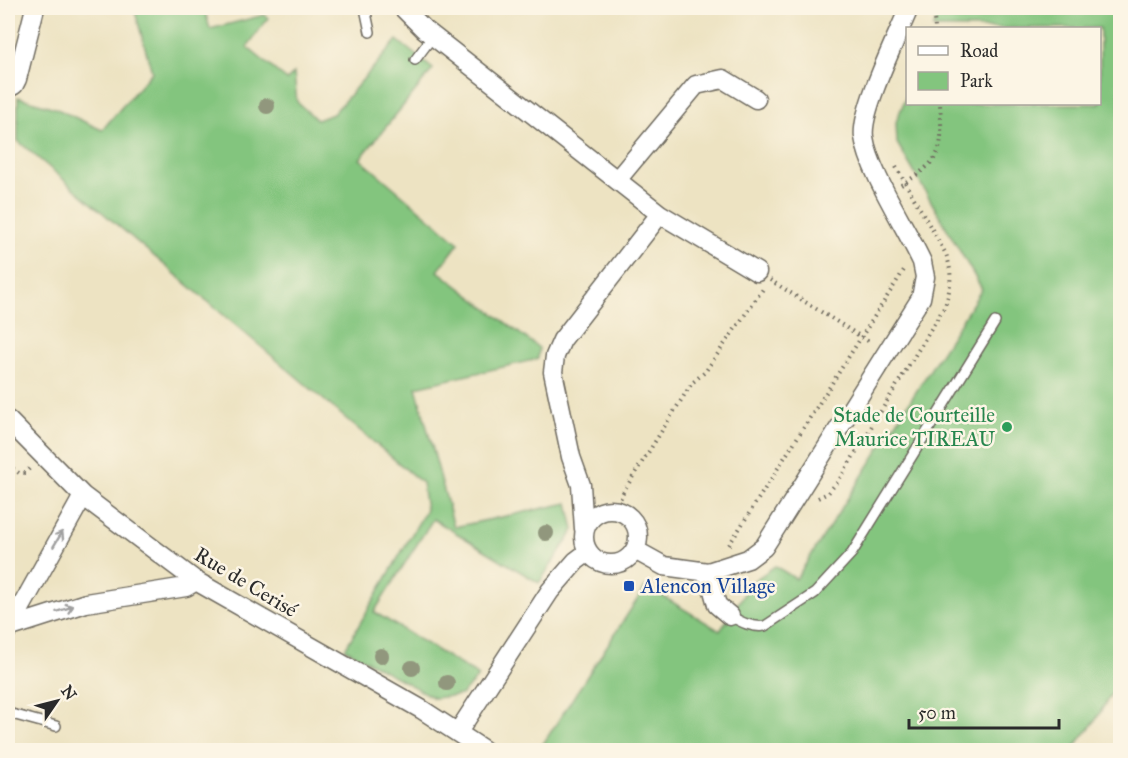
<svg xmlns="http://www.w3.org/2000/svg" width="1128" height="758" viewBox="0 0 1128 758" font-family="'IM FELL Great Primer',serif">
<style>
.green{fill:#83c57e;stroke:#577854;stroke-width:1.5}
.lines{fill:none;stroke-linecap:round;stroke-linejoin:round}
.service-casing{stroke:#6f6b60;stroke-width:12}
.minor-casing{stroke:#6f6b60;stroke-width:21}
.path{stroke:#6f6b60;stroke-width:4;stroke-dasharray:1.5 4.5;stroke-linecap:butt}
.service{stroke:#fff;stroke-width:9}
.minor{stroke:#fff;stroke-width:18}
.tree{fill:#91977d}
.oneway{stroke:#a0a0a0}
.leisure-dot{fill:#2e9e5b;stroke:#fcf5e5;stroke-width:2}
.transit-dot{fill:#1a4fb4;stroke:#fcf5e5;stroke-width:2}
.labels{text-anchor:middle;stroke-width:5;stroke-linejoin:round;paint-order:stroke}
.leisure-label{font-size:21px;fill:#27864d;stroke:#fcf5e5;text-anchor:end}
.street-label{font-size:21px;fill:#2b2b2b;stroke:#fcf5e5}
.transit-label{font-size:21px;fill:#164399;stroke:#fcf5e5;text-anchor:start}
</style>
<rect width="100%" height="100%" fill="#fcf5e5"/>
<filter id="ink" filterUnits="userSpaceOnUse"><feTurbulence type="fractalNoise" baseFrequency=".0167" numOctaves="2"/><feDisplacementMap in="SourceGraphic" scale="12" xChannelSelector="R" yChannelSelector="G"/><feConvolveMatrix kernelMatrix="1 2 1 2 8 2 1 2 1" color-interpolation-filters="sRGB"/></filter>
<filter id="wash" filterUnits="userSpaceOnUse"><feTurbulence type="fractalNoise" baseFrequency=".008" numOctaves="4" result="noise"/><feDisplacementMap in="SourceGraphic" scale="24" xChannelSelector="R" yChannelSelector="G"/><feGaussianBlur stdDeviation="1.35" result="paint"/><feColorMatrix in="noise" values="0 0 0 0 0 0 0 0 0 0 0 0 0 0 0 0 0 1.4 0 .05"/><feComposite in="paint" operator="in"/></filter>
<g filter="url(#wash)">
<rect width="100%" height="100%" fill="#ede3c2"/>
<path class="green" d="M134 8H204L210 29 264 15 268 18 247 47 287 80 294 73 297 102 317 120 333 114 397 40 433 69 360 159 459 243 438 271 539 348 538 359 416 387 454 527 568 503 574 530 539 583 433 519 374 612 479 676 461 695 434 698 345 649 426 510 422 483 18 141V97L55 108 102 130 152 72Z
M941 8H1120V679L1095 721 1072 750H539L646 586 720 631 752 582 775 566 796 579 982 289 897 143 896 122 907 94 908 104H1100V28H933Z"/>
</g>
<g filter="url(#ink)">
<g class="lines">
<g class="service-casing">
<path id="service" d="M365 8 370 32
M415 60 433 36
M730 616C741 622 752 628 765 626L815 593 852 553 995 322
M8 713 56 726"/>
</g>
<g class="minor-casing">
<path id="minor" d="M403 8 424 29 660 214 757 272
M8 88 14 85 17 79 35 8
M617 180 696 85 723 79 756 99
M8 420 83 496 196 581 421 709 484 750
M584 537a27 27 0 1 1 54 0a27 27 0 1 1-54 0Z
M584 529 581 485 571 457 553 372 555 356 562 340 660 214
M635 550 664 566 708 572 717 605 730 616
M708 572 748 559 764 547 921 298 925 277 922 262C906 227 869 172 864 137 860 111 898 35 909 8
M10 627 83 496
M8 628 86 603 186 587 196 581
M458 732 550 591 576 561 588 552"/>
</g>
<path class="path" d="M933 8 935 28
M8 113 9 104
M901 185C944 159 943 150 940 104
M770 280 871 343
M8 457 9 454
M8 465 19 473H25L31 467
M818 498 828 493 839 480 945 306C951 287 953 273 946 254L895 165
M617 510 622 494 692 383 705 372 763 289
M729 545 904 270"/>
<use href="#service" class="service"/>
<use href="#minor" class="minor"/>
</g>
<g class="tree">
<circle cx="267" cy="106" r="8"/>
<circle cx="546" cy="533" r="8"/>
<circle cx="381" cy="656" r="8"/>
<circle cx="412" cy="668" r="8"/>
<circle cx="447" cy="683" r="8"/>
</g>
<defs><path id="oneway-shaft" d="M-6 0H5M1.5-3L5.5 0L1.5 3" fill="none" stroke-width="1.6" stroke-linecap="round" stroke-linejoin="round" transform="scale(1.5)"/></defs>
<g class="oneway">
<use href="#oneway-shaft" transform="translate(58 539) rotate(-59)"/>
<use href="#oneway-shaft" transform="translate(65 609) rotate(-18)"/>
</g>
</g>
<circle class="leisure-dot" cx="1007" cy="427" r="6"/>
<rect class="transit-dot" x="623" y="580" width="12" height="12" rx="3"/>
<g class="labels">
<g class="leisure-label">
<text x="995" y="422">Stade de Courteille<tspan x="995" dy="24">Maurice TIREAU</tspan></text>
</g>
<g class="street-label">
<text transform="translate(246 582) rotate(31)" y="7">Rue de Cerisé</text>
</g>
<g class="transit-label">
<text x="641" y="593">Alencon Village</text>
</g>
</g>
<rect width="1128" height="758" fill="none" stroke="#fcf5e5" stroke-width="30"/>
<rect x="906" y="27" width="195" height="78" fill="#fcf5e5" stroke="#a8a49b" stroke-width="1.5"/>
<rect x="918" y="46" width="30" height="9" fill="#ffffff" stroke="#a8a49b" stroke-width="1.5"/>
<text x="960" y="57" font-size="18" fill="#2b2b2b">Road</text>
<rect x="918" y="72" width="30" height="18" fill="#83c57e" stroke="#a8a49b" stroke-width="1.5"/>
<text x="960" y="87" font-size="18" fill="#2b2b2b">Park</text>
<g transform="translate(57 701) rotate(55)" stroke="#fcf5e5" stroke-width="4.5" paint-order="stroke">
<path d="M0-4.5L10 22L0 15L-10 22Z" fill="#2b2b2b"/>
<text y="-9" font-size="16" font-weight="bold" text-anchor="middle" fill="#2b2b2b">N</text>
</g>
<path d="M909 719v9h150v-9" fill="none" stroke="#2b2b2b" stroke-width="3"/>
<text x="918" y="719" font-size="18" fill="#2b2b2b" stroke="#fcf5e5" stroke-width="4.5" paint-order="stroke">50 m</text>
</svg>
